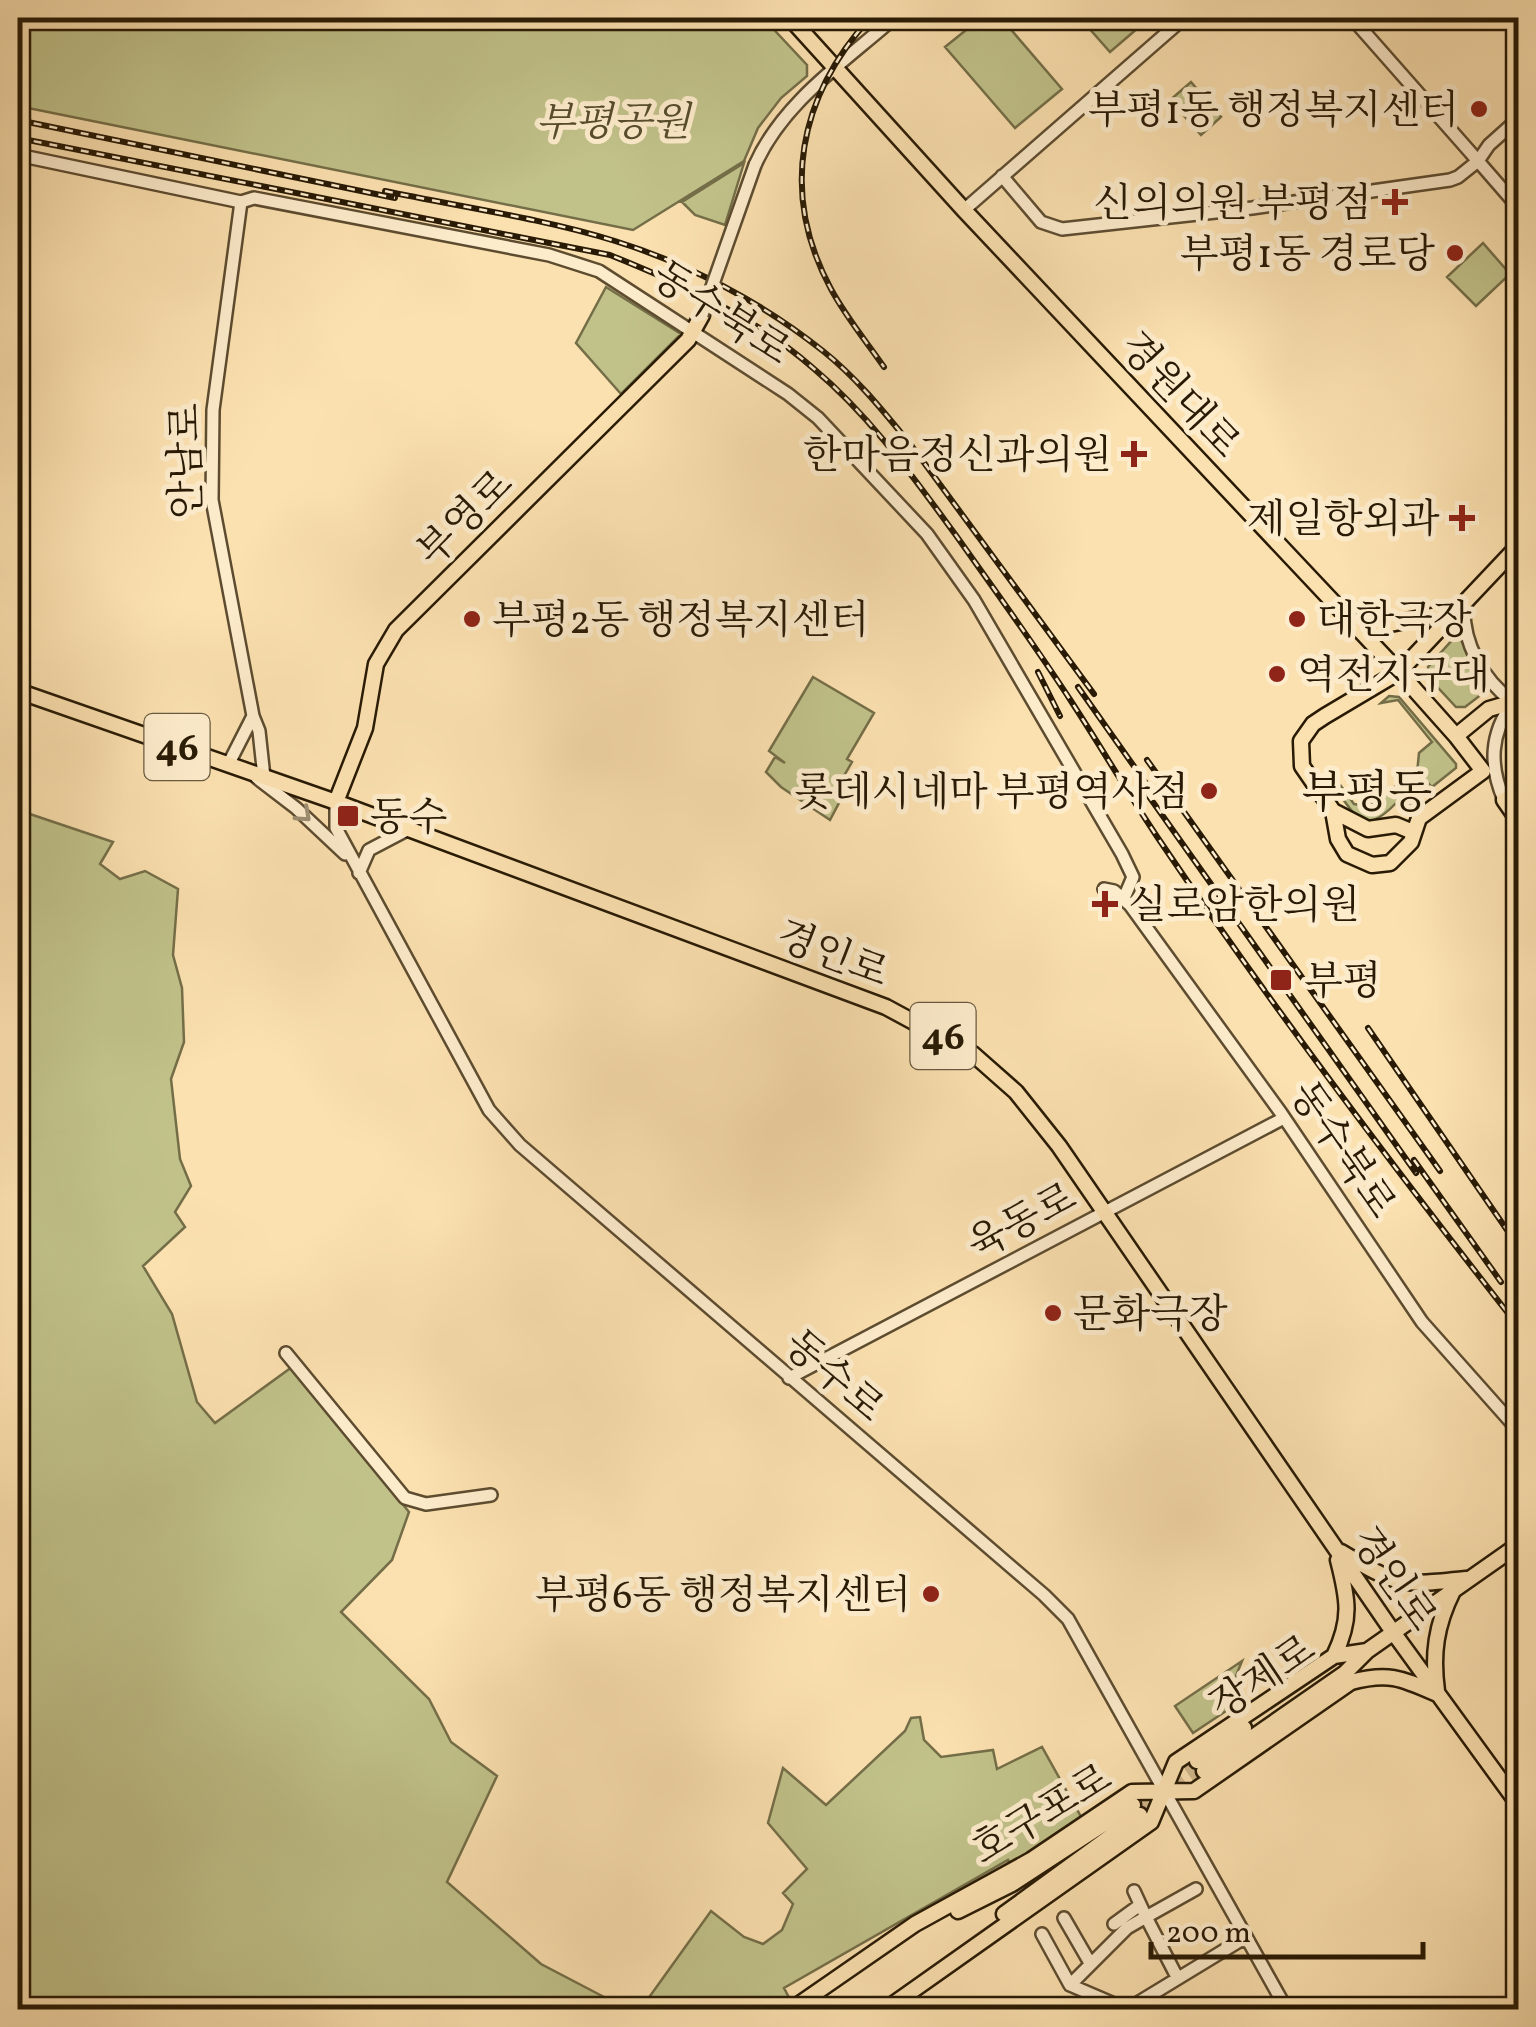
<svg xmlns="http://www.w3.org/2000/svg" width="1536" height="2027" viewBox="0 0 1536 2027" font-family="Vollkorn,'Noto Serif KR',serif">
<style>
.green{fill:#c1c28a;stroke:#746e48;stroke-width:2.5}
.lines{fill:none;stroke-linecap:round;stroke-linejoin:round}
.major-tunnel{stroke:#d2b98e;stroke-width:14;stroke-dasharray:14 7;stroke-linecap:butt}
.minor-casing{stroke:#5d4c30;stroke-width:16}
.major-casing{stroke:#281a05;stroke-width:19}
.minor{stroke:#fdeccc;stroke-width:11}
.major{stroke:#fce1b0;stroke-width:14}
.rail-casing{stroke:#281a05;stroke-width:6}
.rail{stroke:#fdeccc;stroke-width:2.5;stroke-dasharray:8;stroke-linecap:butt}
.minor-bridge-casing{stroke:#5d4c30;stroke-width:16;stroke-linecap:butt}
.minor-bridge{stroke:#fdeccc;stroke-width:11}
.oneway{stroke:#9d8e72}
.poi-dot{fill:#8f2418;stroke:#fdeccc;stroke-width:4}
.labels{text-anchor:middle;stroke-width:10;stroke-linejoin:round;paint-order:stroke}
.shield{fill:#fdeccc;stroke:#685941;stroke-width:2.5}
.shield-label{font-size:38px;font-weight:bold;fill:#281a05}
.poi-label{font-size:40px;fill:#281a05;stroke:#fdeccc;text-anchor:end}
.park-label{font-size:40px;font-style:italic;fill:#564c2d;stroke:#fdeccc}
.street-label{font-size:40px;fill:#281a05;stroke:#fdeccc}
.quarter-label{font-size:45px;fill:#281a05;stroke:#fdeccc}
</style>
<rect width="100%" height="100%" fill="#fce1b0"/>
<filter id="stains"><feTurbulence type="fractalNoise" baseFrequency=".002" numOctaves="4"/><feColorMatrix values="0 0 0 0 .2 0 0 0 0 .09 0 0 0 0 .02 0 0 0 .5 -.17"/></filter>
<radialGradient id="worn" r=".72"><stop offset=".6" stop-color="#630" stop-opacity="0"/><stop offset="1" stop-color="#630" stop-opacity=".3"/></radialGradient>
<path class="green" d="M18 18H763L807 65V76L781 98 758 128 744 161 633 230 18 106Z
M981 18H1001L1062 89 1015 128 945 47Z
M1080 18H1142L1145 22 1110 52Z
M1191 82 1221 117 1201 135 1170 100Z
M744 163 725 225 695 215 682 202Z
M1483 243 1510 274 1476 306 1447 277Z
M606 287 681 334 621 394 576 343Z
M1454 638 1461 640 1486 686V691L1465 707H1456L1429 678 1428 667Z
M813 677 874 713 847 759 852 762 833 795 840 801 830 820 781 787 766 772 775 757 785 763 769 751Z
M1389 696 1399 697 1456 764V768L1432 787 1417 773 1419 753 1432 742 1398 700 1381 703Z
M1404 780 1415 781 1421 788 1419 799 1406 808 1395 804C1365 835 1358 820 1337 791L1341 786 1354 804 1368 806Z
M18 810 113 842 100 864 120 879 145 871 178 889 173 955 182 988 184 1042 171 1079 180 1159 191 1186 175 1212 185 1227 143 1266 172 1314 197 1402 215 1423 292 1367 409 1512 392 1560 341 1612 429 1699 451 1742 497 1776 447 1882 541 1964 627 2009 18 2010Z
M1242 1661 1229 1693 1232 1707 1193 1733 1175 1706Z
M920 1717 924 1740 941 1757 993 1750 997 1769 1042 1747 1084 1822 1013 1867 1008 1860 784 1988 795 2009 640 2010 711 1911 744 1937 763 1944 782 1930 793 1904 783 1893 807 1869 768 1823 783 1768 826 1805 905 1731 911 1718Z"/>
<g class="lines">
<path class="major-tunnel" d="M1133 1805 1197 1761
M1140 1815 1204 1771"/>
<g class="minor-casing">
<path id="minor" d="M1352 18 1478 161 1489 145 1518 119
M18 155 241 202 254 198 549 255 599 271 788 394 818 418 927 534 974 600 1122 854 1133 877 1124 898
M755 165C783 102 844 62 894 18
M1002 176 1041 222 1062 229 1252 208 1450 180 1458 177 1478 161 1518 207
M241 202 213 410 212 500 253 716 259 731 264 777
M964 210 1184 18
M1464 604C1462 642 1482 679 1513 702
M228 765 253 716
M257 778 296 808 345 854
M1504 800C1489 765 1490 734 1513 702
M336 802V828L489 1110 520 1145 1044 1595 1068 1619 1287 2010
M359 873 369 850 409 829
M1104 889 1114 891 1130 905 1281 1113 1422 1322 1518 1430
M286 1353 405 1498 426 1504 491 1495
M789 1378 1284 1118
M1064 1918 1090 1963
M1114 1924 1140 1905
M1042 1934 1070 1985
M1177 1977 1146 1917 1196 1889
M1126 2009 1070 1985 1127 1928 1146 1917 1134 1891
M1126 2010 1246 1937"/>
</g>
<g class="major-casing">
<path id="major" d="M790 18 964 210 1399 672 1456 736 1483 771 1419 818 1411 842 1390 863 1372 865 1347 854 1338 839 1333 811
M1352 621 1380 626 1457 611
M18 691 336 802 886 1007 973 1054 1016 1092 1059 1146 1393 1632 1518 1804
M1456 736 1489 709 1513 702
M1504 800 1518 820
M336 802 365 728 376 664 396 630 688 340 702 315
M1413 832 1396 825 1368 829 1333 811 1302 766 1301 741 1313 724 1325 716 1399 672 1518 546
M1341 1552C1398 1586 1400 1586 1466 1579
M1334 1656C1352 1619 1348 1599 1338 1560
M1437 1691C1432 1654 1436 1625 1453 1591
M1197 1761 1244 1728
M1204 1771 1345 1673 1367 1651 1518 1545
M958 1911 1012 1884 1133 1805
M1004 1914 1140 1815
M798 2005 915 1924 1031 1860 1132 1792 1194 1791 1351 1682C1388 1672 1401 1678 1435 1693
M885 2010 1151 1822 1176 1762 1334 1656 1367 1651"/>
</g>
<use href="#minor" class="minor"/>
<use href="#major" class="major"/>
<g class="rail-casing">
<path id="rail" d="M870 18C799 96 779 193 831 289 846 317 866 341 884 367
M18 120 395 198
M18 138 610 255C682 284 754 316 813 368 870 416 911 474 955 534 994 589 1034 644 1071 701 1101 747 1129 795 1160 841 1273 1008 1394 1168 1518 1326
M385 191C461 207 541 218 615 241 689 264 763 303 823 351 857 378 884 412 911 445L1094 694
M1038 672 1060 716
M1078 687 1150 789
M1147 760 1440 1171
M1138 781 1416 1173
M1368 1028 1518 1246
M1414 1160 1501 1282"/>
</g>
<use href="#rail" class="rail"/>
<g class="minor-bridge-casing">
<path id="minor-bridge" d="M702 315 755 165"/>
</g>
<use href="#minor-bridge" class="minor-bridge"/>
</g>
<defs><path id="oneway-chevron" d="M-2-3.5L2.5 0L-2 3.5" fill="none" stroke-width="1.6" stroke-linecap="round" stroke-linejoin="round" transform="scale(2.5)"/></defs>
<use class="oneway" href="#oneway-chevron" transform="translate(304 815) rotate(42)"/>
<g class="poi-dot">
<circle cx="1479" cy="109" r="10"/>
<path d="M1390 187h10v10h10v10h-10v10h-10v-10h-10v-10h10z"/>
<circle cx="1455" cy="253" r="10"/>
<path d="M1129 439h10v10h10v10h-10v10h-10v-10h-10v-10h10z"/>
<path d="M1457 503h10v10h10v10h-10v10h-10v-10h-10v-10h10z"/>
<circle cx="472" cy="619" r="10"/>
<circle cx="1297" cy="619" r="10"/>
<circle cx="1277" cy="674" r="10"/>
<circle cx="1209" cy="791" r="10"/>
<rect x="336" y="804" width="24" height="24" rx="5"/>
<path d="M1100 889h10v10h10v10h-10v10h-10v-10h-10v-10h10z"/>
<rect x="1269" y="968" width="24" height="24" rx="5"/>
<circle cx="1053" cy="1313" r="10"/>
<circle cx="931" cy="1594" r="10"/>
</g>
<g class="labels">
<g class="shield">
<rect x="144.5" y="714" width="65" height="66" rx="8"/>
<rect x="910.5" y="1003" width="65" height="66" rx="8"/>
</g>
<g class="shield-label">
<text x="177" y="760">46</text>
<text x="943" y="1049">46</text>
</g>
<g class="poi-label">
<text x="1459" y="123">부평1동 행정복지센터</text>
<text x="1372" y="216">신의의원 부평점</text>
<text x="1435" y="267">부평1동 경로당</text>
<text x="1112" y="468">한마음정신과의원</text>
<text x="1440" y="532">제일항외과</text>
<text x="492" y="633" text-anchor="start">부평2동 행정복지센터</text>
<text x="1317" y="633" text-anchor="start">대한극장</text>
<text x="1297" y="688" text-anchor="start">역전지구대</text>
<text x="1189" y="805">롯데시네마 부평역사점</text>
<text x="370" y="830" text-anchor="start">동수</text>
<text x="1128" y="918" text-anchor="start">실로암한의원</text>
<text x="1304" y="994" text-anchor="start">부평</text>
<text x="1073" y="1327" text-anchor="start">문화극장</text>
<text x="911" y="1608">부평6동 행정복지센터</text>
</g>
<g class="park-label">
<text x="613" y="135">부평공원</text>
</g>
<g class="street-label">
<text transform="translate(722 312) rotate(33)" y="14">동수북로</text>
<text transform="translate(1181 394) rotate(47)" y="14">경원대로</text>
<text transform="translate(185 461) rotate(-91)" y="14">안남로</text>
<text transform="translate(464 517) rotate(-45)" y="14">부영로</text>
<text transform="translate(833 953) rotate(21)" y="14">경인로</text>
<text transform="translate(1344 1149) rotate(56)" y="14">동수북로</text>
<text transform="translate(1021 1220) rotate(-28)" y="14">육동로</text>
<text transform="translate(835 1375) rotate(41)" y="14">동수로</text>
<text transform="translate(1395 1578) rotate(55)" y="14">경인로</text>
<text transform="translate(1262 1676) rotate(-34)" y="14">장제로</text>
<text transform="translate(1041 1813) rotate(-31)" y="14">호구포로</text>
</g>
<g class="quarter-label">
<text x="1367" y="807">부평동</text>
</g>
</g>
<rect width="1536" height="2027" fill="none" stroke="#fce1b0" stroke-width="60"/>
<rect x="20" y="20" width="1496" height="1987" fill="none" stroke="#281a05" stroke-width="5"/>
<rect x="30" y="30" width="1476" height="1967" fill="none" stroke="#281a05" stroke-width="2.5"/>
<path d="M1151 1942v15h272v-15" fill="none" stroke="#281a05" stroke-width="5"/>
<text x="1166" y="1942" font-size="30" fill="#281a05" stroke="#fdeccc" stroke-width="8" paint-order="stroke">200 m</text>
<rect width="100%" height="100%" filter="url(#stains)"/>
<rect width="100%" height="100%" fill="url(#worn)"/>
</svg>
